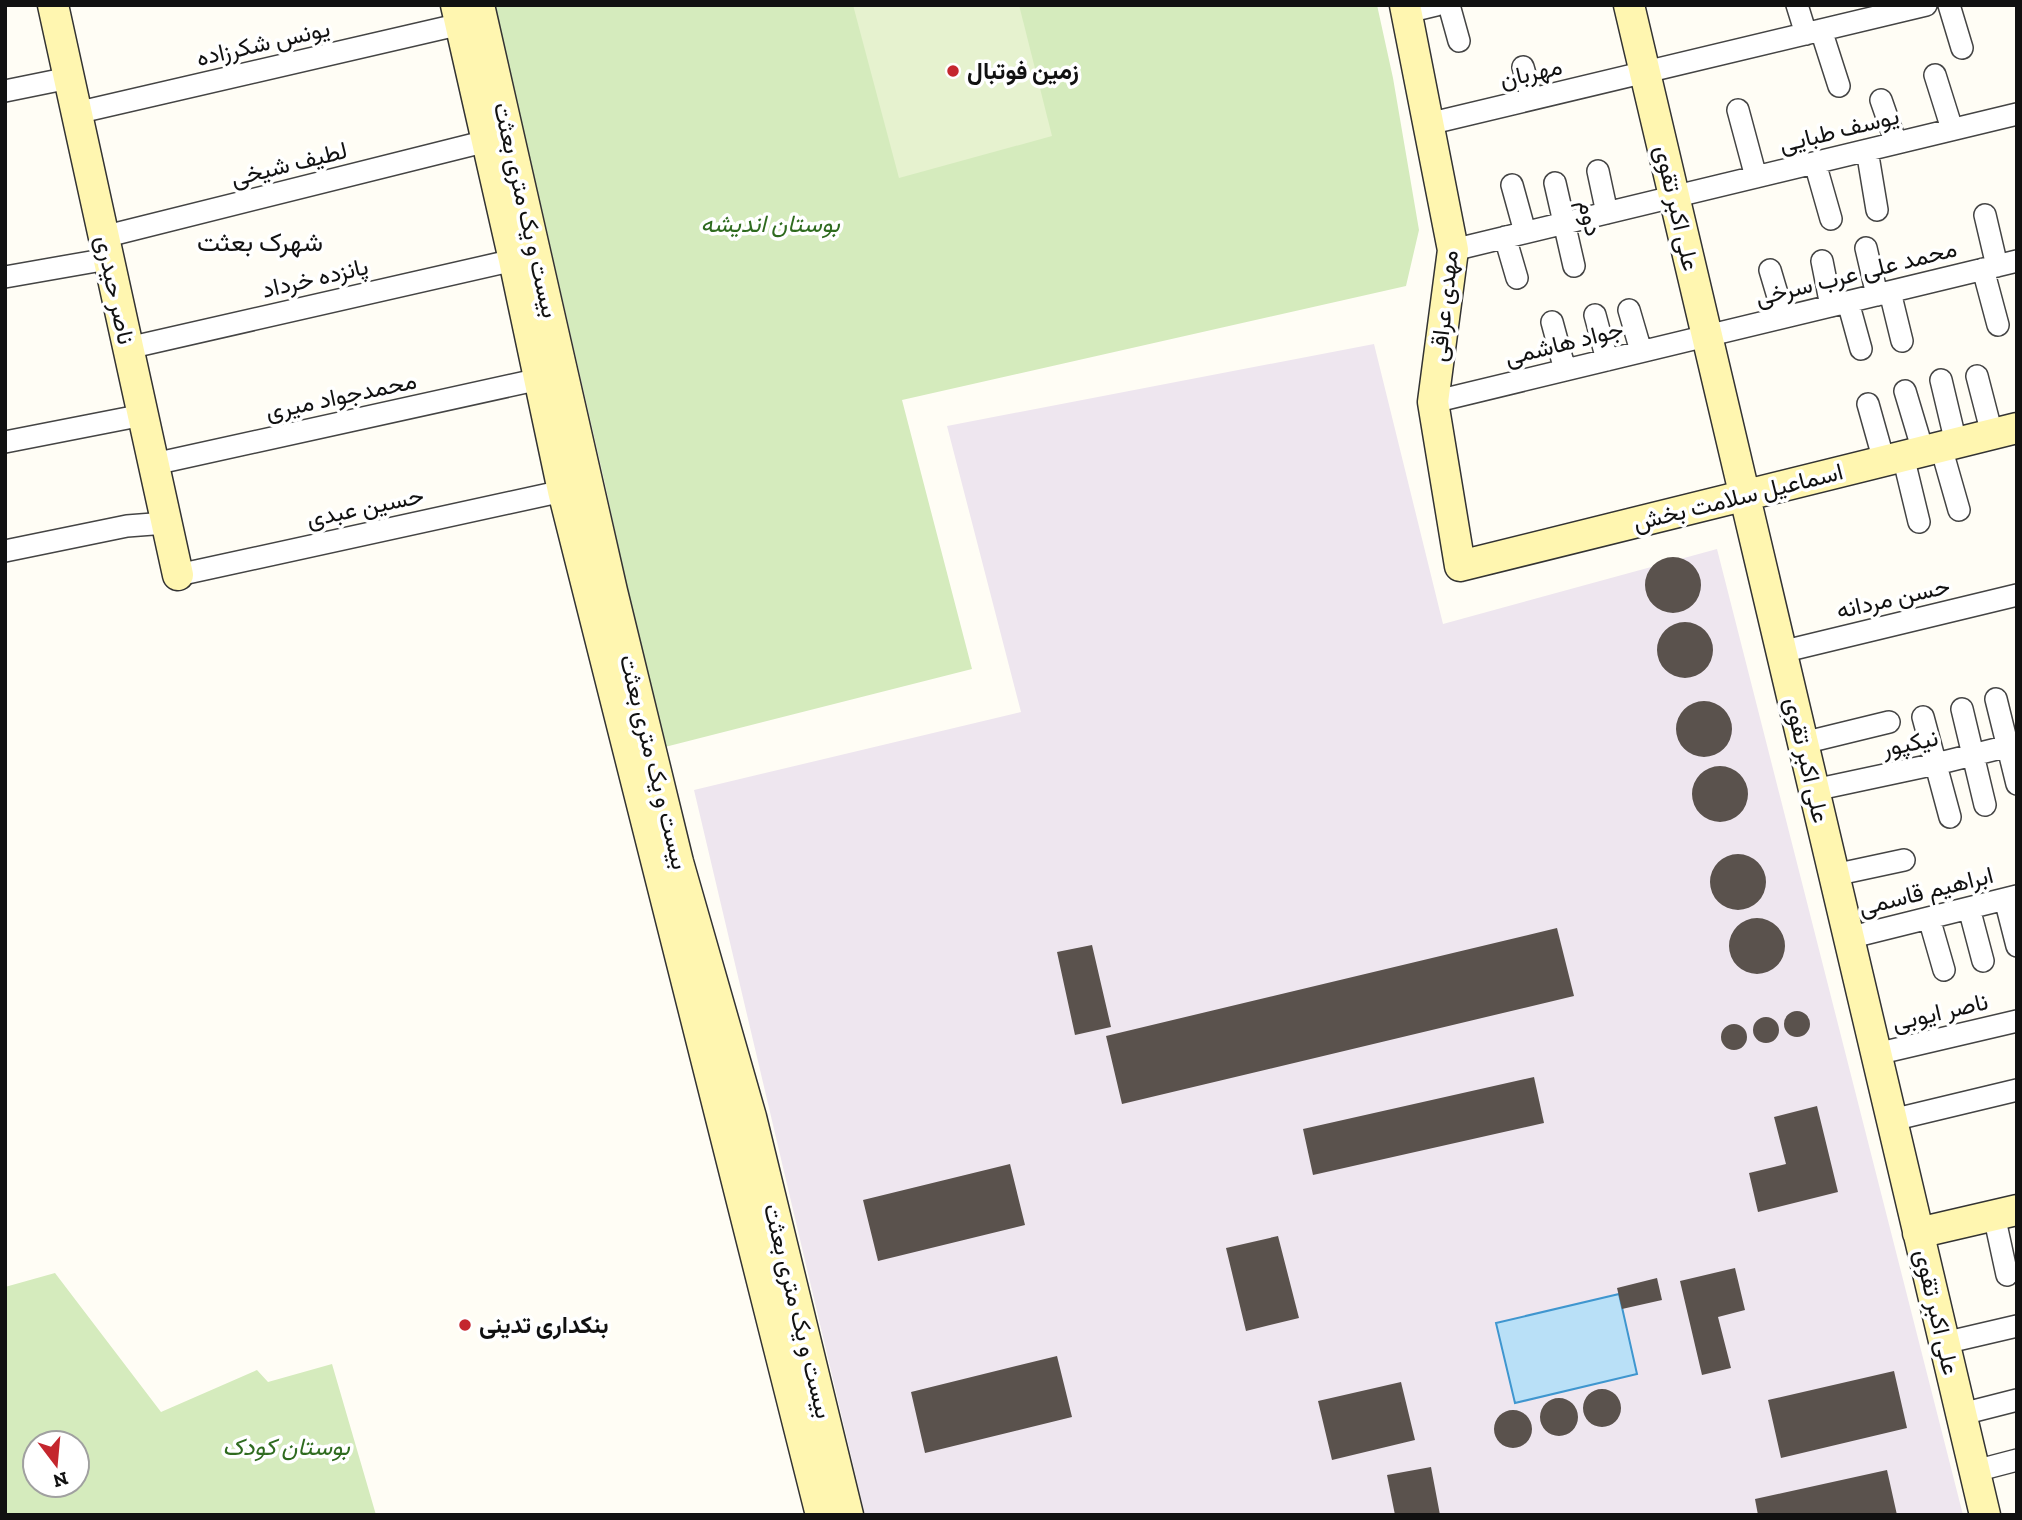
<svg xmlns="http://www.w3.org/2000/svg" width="2022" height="1520" viewBox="0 0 2022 1520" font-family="'Zilla Slab',Vazirmatn,serif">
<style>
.industrial{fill:#eee6ef}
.green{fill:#d5ebbd;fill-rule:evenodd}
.pitch{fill:#e6f2cf}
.water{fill:#b9e0f7;stroke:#3f96cf;stroke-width:2}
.building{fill:#5a524d}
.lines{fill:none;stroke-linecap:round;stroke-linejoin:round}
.street-casing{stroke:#444;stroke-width:24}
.secondary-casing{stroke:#333;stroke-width:33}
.street{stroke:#fff;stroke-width:21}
.secondary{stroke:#fff6b0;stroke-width:30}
.poi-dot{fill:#c4262e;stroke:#fff;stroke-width:2.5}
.labels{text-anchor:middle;stroke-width:7;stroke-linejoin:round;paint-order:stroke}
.street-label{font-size:24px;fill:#111;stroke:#fff}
.poi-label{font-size:24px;font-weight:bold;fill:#111;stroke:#fff;text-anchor:start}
.park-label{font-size:24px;font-style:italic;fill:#2f6b1f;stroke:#fff}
.neighbourhood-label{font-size:26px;fill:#111;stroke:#fff}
</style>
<rect width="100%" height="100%" fill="#fffdf5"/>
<path class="industrial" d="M1374 344 1443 624 1717 549 1963 1515H865L694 790 1021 712 947 426Z"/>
<path class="green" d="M495 5H1377L1393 78 1419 230 1406 286 902 400 972 669 661 748 605 484Z
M55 1273 161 1412 257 1370 268 1382 332 1364 376 1515H5V1287ZM35 1443H77V1485H35Z"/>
<path class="pitch" d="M853 5H1019L1052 136 899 178Z"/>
<path class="water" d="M1619 1294 1637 1374 1515 1403 1496 1323Z"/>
<path class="building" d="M1645 585a28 28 0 1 1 56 0a28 28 0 1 1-56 0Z
M1657 650a28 28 0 1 1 56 0a28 28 0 1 1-56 0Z
M1676 729a28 28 0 1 1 56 0a28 28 0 1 1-56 0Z
M1692 794a28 28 0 1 1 56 0a28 28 0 1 1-56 0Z
M1710 882a28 28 0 1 1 56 0a28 28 0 1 1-56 0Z
M1729 946a28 28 0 1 1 56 0a28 28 0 1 1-56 0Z
M1557 928 1574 996 1122 1104 1106 1036Z
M1092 945 1111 1027 1075 1035 1057 952Z
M1784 1024a13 13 0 1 1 26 0a13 13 0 1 1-26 0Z
M1753 1030a13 13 0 1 1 26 0a13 13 0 1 1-26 0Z
M1721 1037a13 13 0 1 1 26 0a13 13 0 1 1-26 0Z
M1534 1077 1544 1123 1313 1175 1303 1129Z
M1817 1106 1838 1192 1758 1212 1749 1173 1786 1164 1774 1117Z
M1010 1164 1025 1225 878 1261 863 1200Z
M1278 1236 1299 1318 1246 1331 1226 1248Z
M1735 1268 1745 1310 1718 1317 1731 1368 1702 1375 1680 1281Z
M1657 1278 1662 1300 1622 1309 1617 1288Z
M1057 1356 1072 1417 925 1453 911 1392Z
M1894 1371 1907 1428 1781 1458 1768 1400Z
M1401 1382 1415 1440 1332 1460 1318 1401Z
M1583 1408a19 19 0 1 1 38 0a19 19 0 1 1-38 0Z
M1540 1417a19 19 0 1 1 38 0a19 19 0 1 1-38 0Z
M1494 1429a19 19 0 1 1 38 0a19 19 0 1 1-38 0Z
M1431 1467 1440 1515H1395L1387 1475Z
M1887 1470 1897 1515H1758L1755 1499Z"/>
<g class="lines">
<g class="street-casing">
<path id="street" d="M1449 5 1459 41
M1797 5 1806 34
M1949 5 1962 48
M1407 12 1436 5
M1821 30 1839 86
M1523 67 1532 99
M1935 75 1952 129
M5 91 69 78
M1881 100 1896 143
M1738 110 1756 177
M76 113 461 24
M1428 124 1926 5
M1867 150 1877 210
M1815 163 1831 219
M1598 171 1607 213
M1555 183 1574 266
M1512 185 1525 232
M1985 215 1997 266
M103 237 487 141
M1505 237 1517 278
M1866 248 1877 295
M1453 250 2017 114
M1822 261 1831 306
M1983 269 1998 325
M1770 270 1784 317
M5 277 108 259
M1890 292 1902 341
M1848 302 1861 349
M1629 310 1641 351
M1595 315 1607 360
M1552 322 1565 370
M128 348 514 260
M1977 376 1992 434
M1941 380 1956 443
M1905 391 1923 451
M1433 402 2017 261
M1868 404 1884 461
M5 442 143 415
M1941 447 1959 510
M1903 456 1919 522
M154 464 540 379
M5 551 127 526 166 523
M178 575 563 491
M1781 652 2017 595
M1996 699 2017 784
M1962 709 1985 805
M1923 717 1950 817
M1803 743 1889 722
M1814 790 1936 764 2017 744
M1834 875 1904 860
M2005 899 2017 946
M1969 908 1983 961
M1929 918 1944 970
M1848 938 2017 896
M1876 1054 2017 1021
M1892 1120 2017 1090
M1994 1215 2007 1275
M1944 1343 2017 1326
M1962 1414 2017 1400
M1975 1471 2017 1460"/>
</g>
<g class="secondary-casing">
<path id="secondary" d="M53 5 178 575
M456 5 514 260 563 491 821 1515
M479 5 612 591 678 862 751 1117 848 1515
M1405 5 1453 250 1433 402 1460 566 2017 428
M1629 5 1985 1515
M1918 1233 2017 1210"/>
</g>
<use href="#street" class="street"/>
<use href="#secondary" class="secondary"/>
</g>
<g class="poi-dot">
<circle cx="953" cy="71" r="7"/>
<circle cx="465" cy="1325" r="7"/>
</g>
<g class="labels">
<g class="street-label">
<text transform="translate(263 43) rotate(-13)" y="8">یونس شکرزاده</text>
<text transform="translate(1531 73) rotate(-13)" y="8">مهربان</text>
<text transform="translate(1839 130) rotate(-14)" y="8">یوسف طبایی</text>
<text transform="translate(289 164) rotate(-14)" y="8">لطیف شیخی</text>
<text transform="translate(1677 208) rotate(77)" y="8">علی اکبر تقوی</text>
<text transform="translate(526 210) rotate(77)" y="8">بیست و یک متری بعثت</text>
<text transform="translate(1590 218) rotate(77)" y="8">دوم</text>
<text transform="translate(1856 273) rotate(-14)" y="8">محمد علی عرب سرخی</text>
<text transform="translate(315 278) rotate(-13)" y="8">پانزده خرداد</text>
<text transform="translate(115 290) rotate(78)" y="8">ناصر حیدری</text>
<text transform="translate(1444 306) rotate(-84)" y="8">مهدی عراقی</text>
<text transform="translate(1564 343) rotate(-14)" y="8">جواد هاشمی</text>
<text transform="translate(341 396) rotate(-12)" y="8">محمدجواد میری</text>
<text transform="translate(1738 497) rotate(-14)" y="8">اسماعیل سلامت بخش</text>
<text transform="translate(365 507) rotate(-12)" y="8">حسین عبدی</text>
<text transform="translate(1893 598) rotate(-13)" y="8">حسن مردانه</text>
<text transform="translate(1910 743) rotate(-12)" y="8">نیکپور</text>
<text transform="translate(1807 760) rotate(77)" y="8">علی اکبر تقوی</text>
<text transform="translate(654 762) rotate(76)" y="8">بیست و یک متری بعثت</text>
<text transform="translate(1926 891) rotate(-14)" y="8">ابراهیم قاسمی</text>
<text transform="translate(1940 1012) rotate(-13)" y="8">ناصر ایوبی</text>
<text transform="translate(798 1311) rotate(76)" y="8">بیست و یک متری بعثت</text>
<text transform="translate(1937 1312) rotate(77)" y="8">علی اکبر تقوی</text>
</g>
<g class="poi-label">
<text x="967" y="79">زمین فوتبال</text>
<text x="479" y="1333">بنکداری تدینی</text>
</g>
<g class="park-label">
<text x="770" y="232">بوستان اندیشه</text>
<text x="286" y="1455">بوستان کودک</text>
</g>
<g class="neighbourhood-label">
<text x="260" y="251">شهرک بعثت</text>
</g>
</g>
<rect width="2022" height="1520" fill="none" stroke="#111111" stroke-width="14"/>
<g transform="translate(56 1464) rotate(164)"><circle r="33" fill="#ffffff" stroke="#a0a0a0" stroke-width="2"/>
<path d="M0-5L12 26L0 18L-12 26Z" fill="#c4262e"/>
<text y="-10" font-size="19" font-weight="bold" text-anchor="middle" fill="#111111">N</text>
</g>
</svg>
